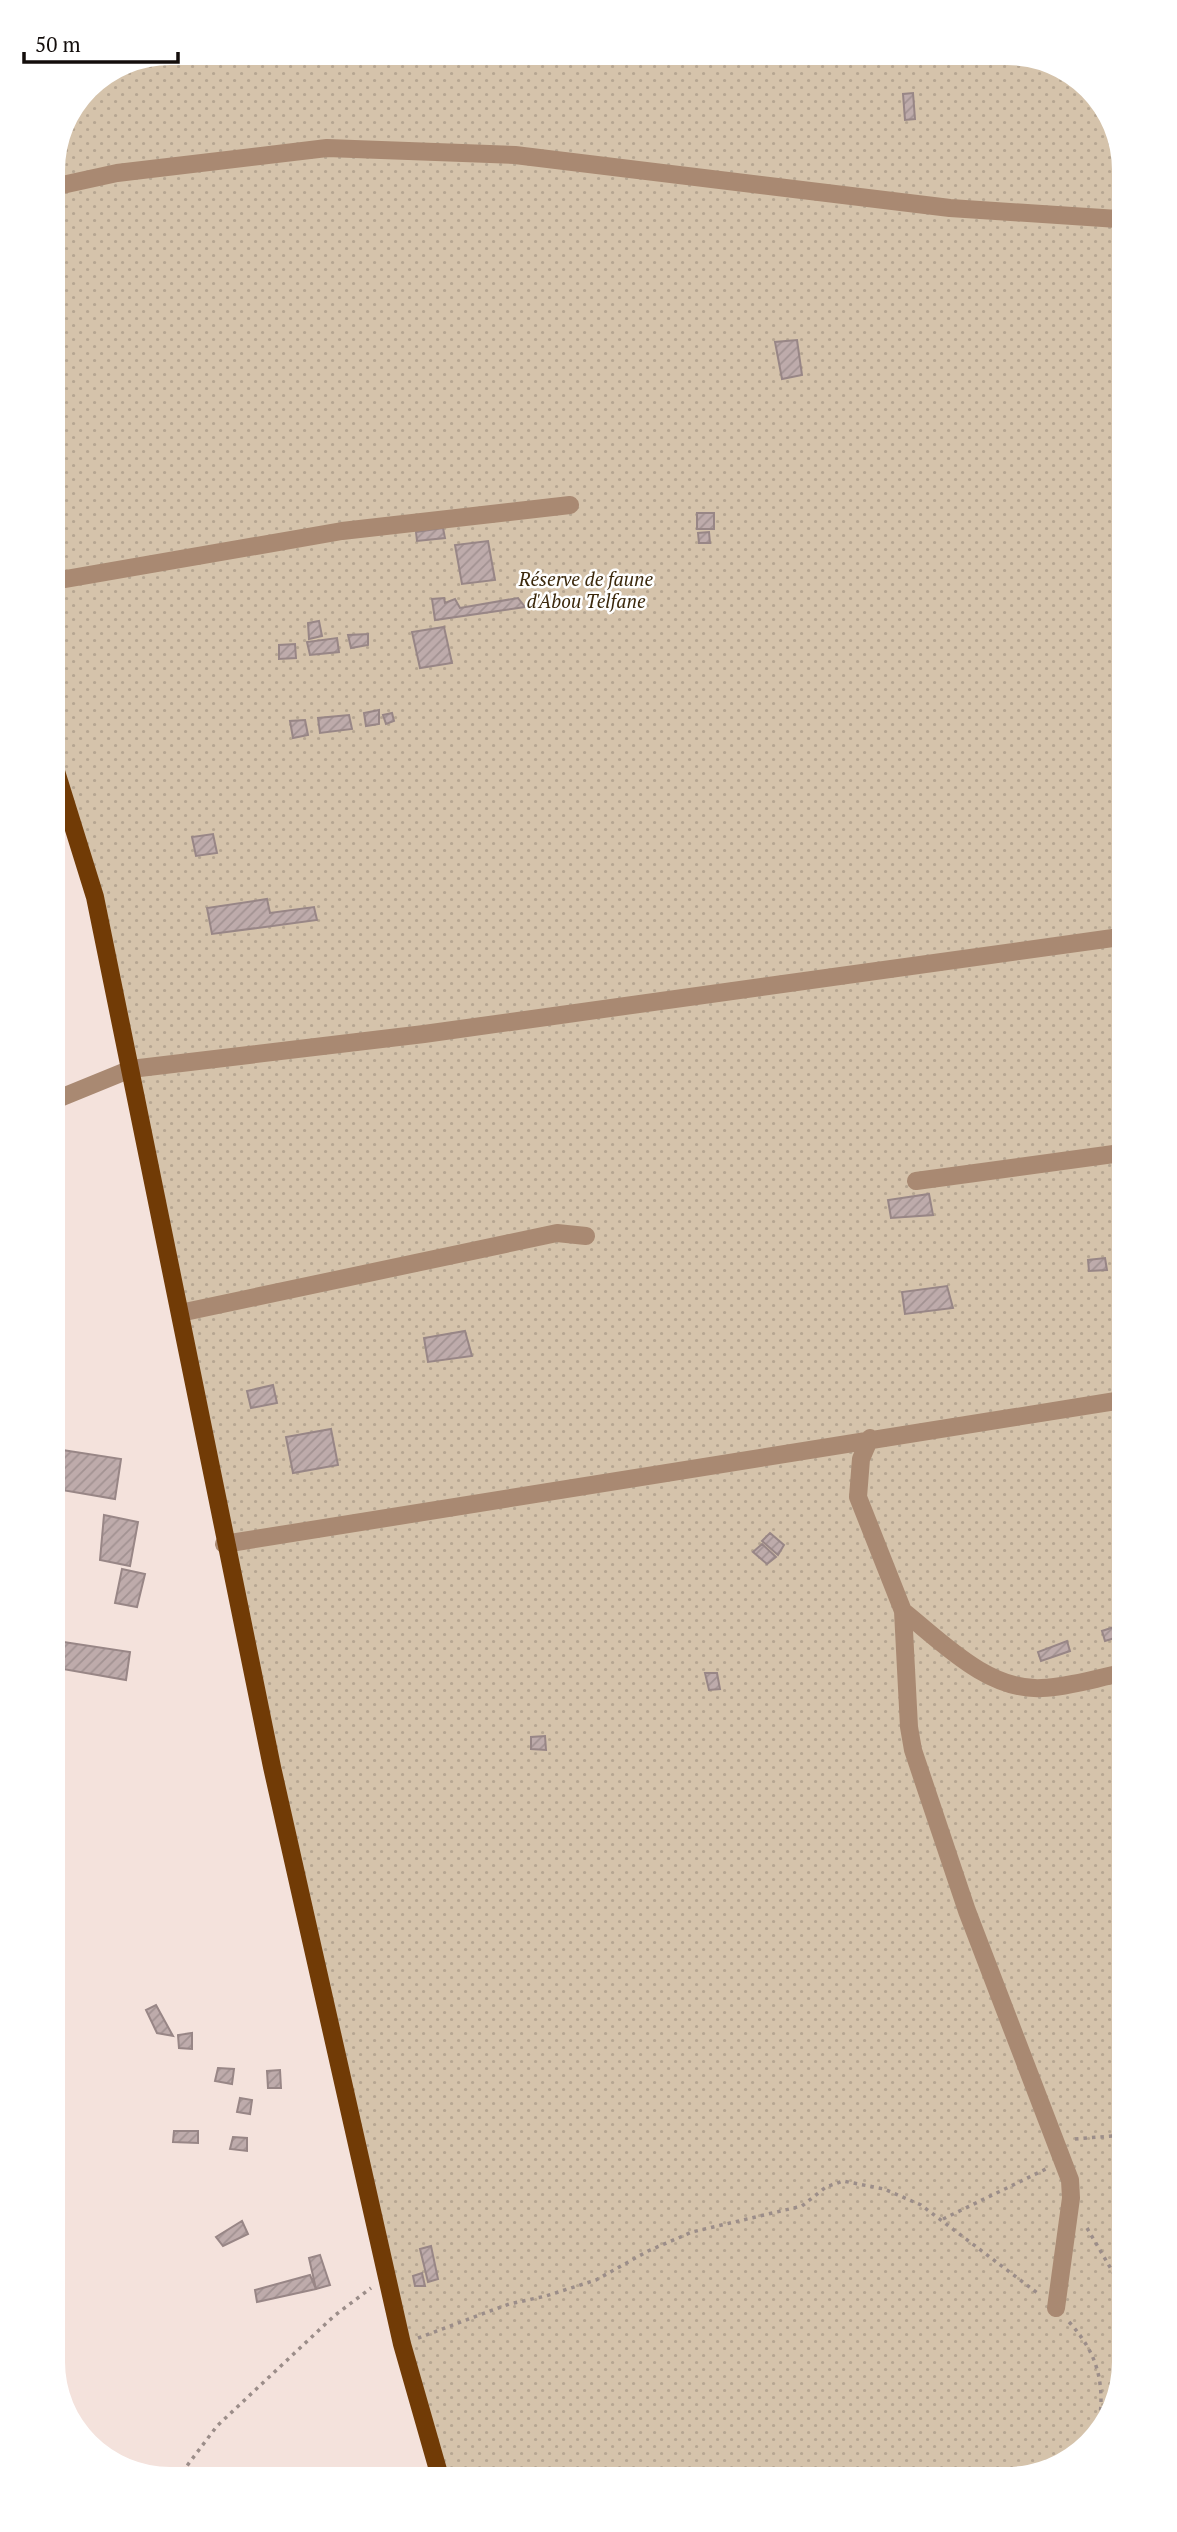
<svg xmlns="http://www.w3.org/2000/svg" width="1177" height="2532" viewBox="0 0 1177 2532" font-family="'PT Serif',serif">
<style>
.park{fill:url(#park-dots)}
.building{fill:url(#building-hatch);stroke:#988686;stroke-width:2}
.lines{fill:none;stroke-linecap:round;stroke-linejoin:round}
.path{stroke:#9b8d89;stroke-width:3.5;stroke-dasharray:3.5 5;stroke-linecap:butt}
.minor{stroke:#a98972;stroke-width:18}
.major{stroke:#713b06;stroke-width:18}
.labels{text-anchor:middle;stroke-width:5;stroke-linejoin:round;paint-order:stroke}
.park-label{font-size:19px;font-style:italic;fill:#3b280c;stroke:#fff}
</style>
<defs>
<pattern id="park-dots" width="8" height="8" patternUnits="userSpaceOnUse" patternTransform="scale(1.75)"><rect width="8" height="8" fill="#d5c3ab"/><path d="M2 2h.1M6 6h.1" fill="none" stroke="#b6a692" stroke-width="1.8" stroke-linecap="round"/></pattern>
<pattern id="building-hatch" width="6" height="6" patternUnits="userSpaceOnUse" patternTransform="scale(1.75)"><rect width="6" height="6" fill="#beabab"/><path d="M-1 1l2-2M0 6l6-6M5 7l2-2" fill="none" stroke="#a29292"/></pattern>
</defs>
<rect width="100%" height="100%" fill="#f4e2dc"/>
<path class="park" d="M1016 53 1079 77 1118 132 1124 2363 1101 2433 1045 2473 440 2477 402 2344 95 897 54 765 53 162 87 86 125 61Z"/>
<path class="building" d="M913 93 915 119 905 120 903 94Z
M797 340 802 375 782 379 775 342Z
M697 513H714V529H697Z
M443 528 445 538 417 541 416 532Z
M709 532 710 543H699L698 533Z
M488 541 495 580 462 584 455 545Z
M444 598 445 603 455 599 460 608 518 598 525 607 435 620 432 599Z
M319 621 322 636 309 639 308 623Z
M444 627 452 663 420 668 412 632Z
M368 634V645L351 648 348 635Z
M337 638 339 652 310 655 307 642Z
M295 644 296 658 279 659V645Z
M379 710V724L366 726 364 713Z
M392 713 394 721 386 724 383 715Z
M349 715 352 729 320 733 318 718Z
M305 720 308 735 293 738 290 721Z
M213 834 217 853 196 856 192 837Z
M267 899 270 913 314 907 317 920 212 934 207 908Z
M929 1194 933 1215 891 1218 888 1200Z
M1105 1258 1107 1270 1089 1271 1088 1260Z
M947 1286 953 1308 905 1314 902 1292Z
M465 1331 472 1356 428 1362 424 1338Z
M273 1385 277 1403 251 1408 247 1391Z
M331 1429 338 1465 293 1473 286 1437Z
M56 1449 121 1459 115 1499 56 1489Z
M104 1515 138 1522 130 1566 100 1560Z
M770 1533 784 1545 778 1555 762 1541Z
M762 1544 776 1557 767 1564 753 1552Z
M122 1569 145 1574 137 1607 115 1603Z
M1114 1627 1118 1637 1105 1641 1102 1631Z
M57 1641 130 1652 126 1680 57 1668Z
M1067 1641 1070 1651 1041 1661 1038 1652Z
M705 1673H717L720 1689 709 1690Z
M545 1736 546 1750 531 1749V1737Z
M156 2005 173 2036 157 2033 146 2010Z
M192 2033V2049L179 2048 178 2035Z
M218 2068 234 2069 232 2084 215 2081Z
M280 2070 281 2088H268L267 2071Z
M240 2098 252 2100 250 2114 237 2112Z
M174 2131H198V2143L173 2142Z
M233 2137 247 2138V2151L230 2149Z
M242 2221 248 2234 223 2246 216 2237Z
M431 2246 438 2279 428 2282 420 2249Z
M320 2255 330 2285 316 2289 309 2258Z
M422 2273 425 2286H415L413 2276Z
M310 2275 316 2289 257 2302 255 2290Z"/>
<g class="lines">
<path class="path" d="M1075 2139 1124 2135
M943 2219 1048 2168
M1087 2228 1124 2291
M1069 2322C1101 2357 1106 2389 1097 2436
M418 2338 509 2304 546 2296 596 2280 648 2251 692 2232 802 2206 826 2187 843 2181 884 2189 921 2205 1040 2295
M177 2479 217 2426 334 2316 371 2288"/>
<path class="minor" d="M53 187 117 173 327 148 515 155 950 208 1118 219
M54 581 342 531 570 505
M55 1100 131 1069 424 1034 1120 937
M916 1181 1121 1153
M180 1313 557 1233 586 1236
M870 1438 861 1459 858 1497 903 1611 909 1727 913 1750 967 1911 1070 2180 1071 2198 1056 2308
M224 1544 1122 1400
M903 1611C942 1642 988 1691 1042 1688 1069 1687 1096 1678 1123 1673"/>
<path class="major" d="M54 765 95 897 272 1767 402 2344 440 2477"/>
</g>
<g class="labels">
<g class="park-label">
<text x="586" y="586">Réserve de faune<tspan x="586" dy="22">d'Abou Telfane</tspan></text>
</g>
</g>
<path d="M0 0H1177V2532H0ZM170 65H1007A105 105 0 0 1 1112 170V2362A105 105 0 0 1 1007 2467H170A105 105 0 0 1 65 2362V170A105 105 0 0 1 170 65Z" fill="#fff" fill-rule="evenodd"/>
<path d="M24 52v10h154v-10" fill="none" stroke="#130d0b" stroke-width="3.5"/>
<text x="35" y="52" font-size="21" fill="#130d0b" stroke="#ffffff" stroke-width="5" paint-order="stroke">50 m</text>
</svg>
